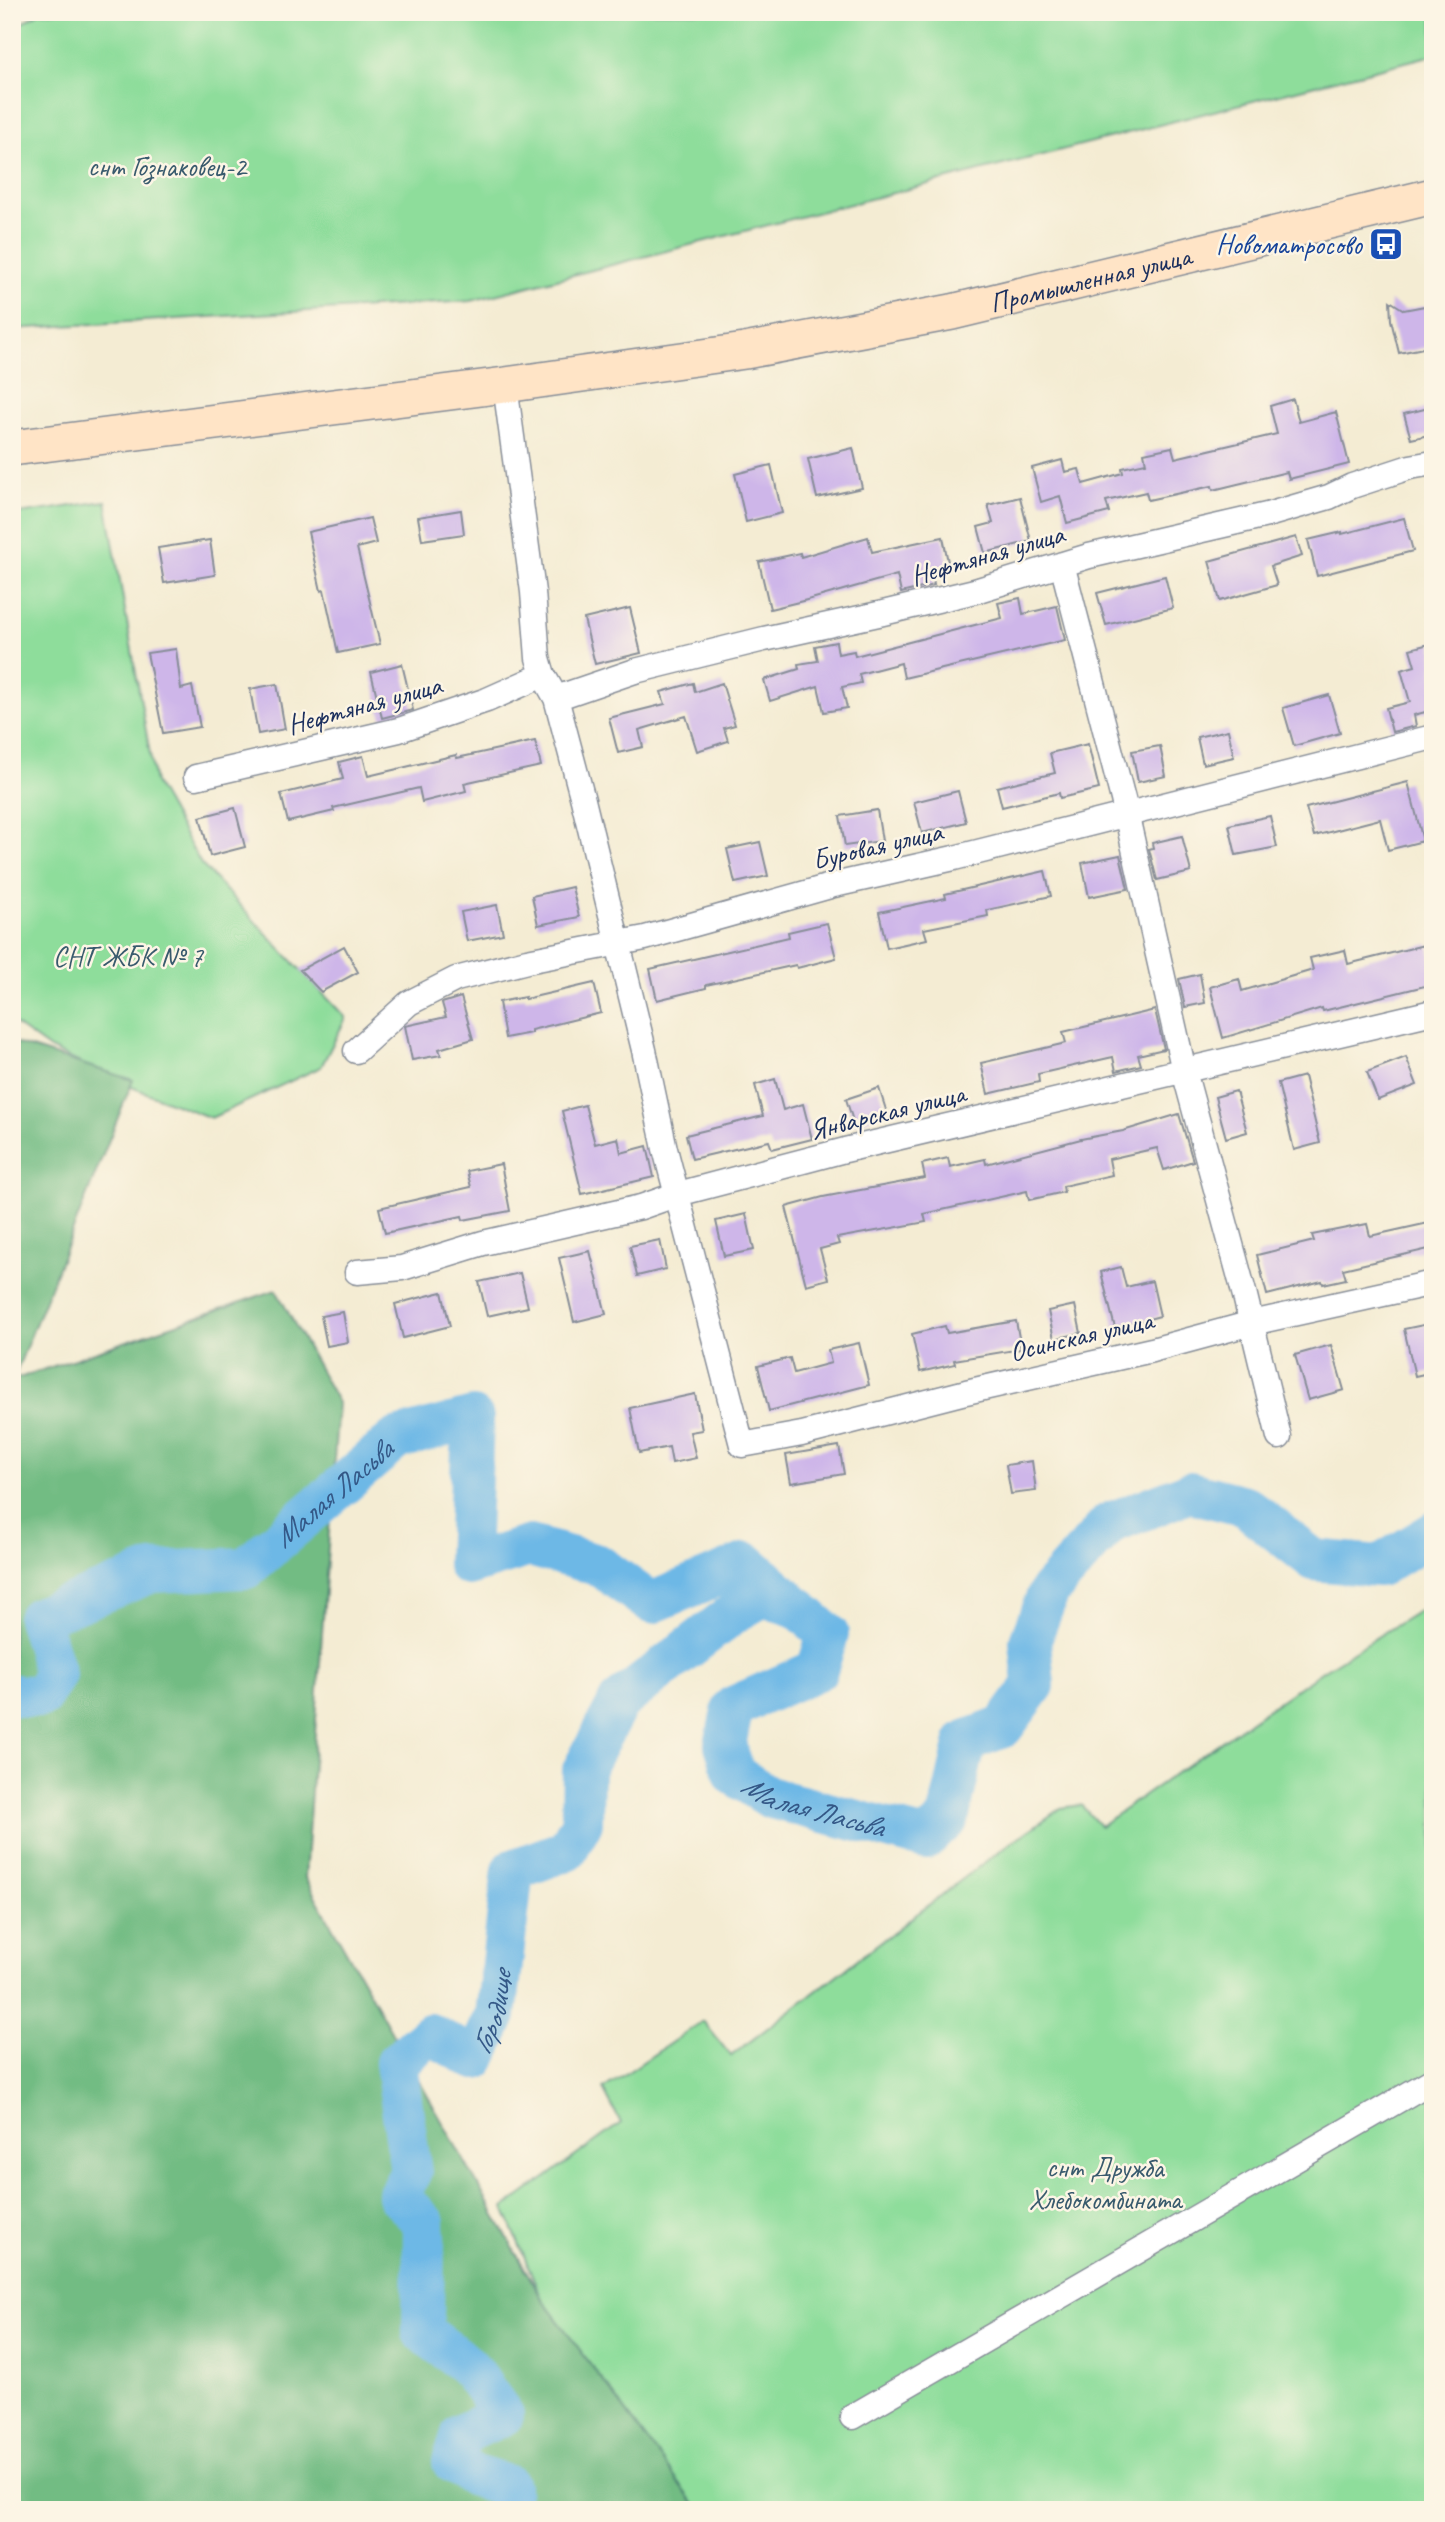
<svg xmlns="http://www.w3.org/2000/svg" width="1445" height="2522" viewBox="0 0 1445 2522" font-family="Caveat,sans-serif">
<style>
.green{fill:#8edd9b;stroke:#54867c;stroke-width:2}
.forest{fill:#72bc83;stroke:#467670;stroke-width:2}
.lines{fill:none;stroke-linecap:round;stroke-linejoin:round}
.river{stroke:#6db8e6;stroke-width:42}
.building{fill:#ceb6e9}
.minor-casing{stroke:#888e98;stroke-width:27}
.secondary-casing{stroke:#888e98;stroke-width:38}
.minor{stroke:#fff;stroke-width:24}
.secondary{stroke:#ffe4c6;stroke-width:35}
.labels{text-anchor:middle;stroke-width:5;stroke-linejoin:round;paint-order:stroke}
.park-label{font-size:28px;fill:#385a6d;stroke:#fcf5e5}
.transit-label{font-size:28px;fill:#164399;stroke:#fcf5e5;text-anchor:end}
.street-label{font-size:28px;fill:#1b2f5e;stroke:#fcf5e5}
.water-label{font-size:30px;font-style:italic;fill:#345887;stroke:#fcf5e5}
</style>
<rect width="100%" height="100%" fill="#fcf5e5"/>
<filter id="ink" filterUnits="userSpaceOnUse"><feTurbulence type="fractalNoise" baseFrequency=".0143" numOctaves="2"/><feDisplacementMap in="SourceGraphic" scale="14" xChannelSelector="R" yChannelSelector="G"/><feConvolveMatrix kernelMatrix="1 2 1 2 8 2 1 2 1" color-interpolation-filters="sRGB"/></filter>
<filter id="wash" filterUnits="userSpaceOnUse"><feTurbulence type="fractalNoise" baseFrequency=".00686" numOctaves="4" result="noise"/><feDisplacementMap in="SourceGraphic" scale="28" xChannelSelector="R" yChannelSelector="G"/><feGaussianBlur stdDeviation="1.57" result="paint"/><feColorMatrix in="noise" values="0 0 0 0 0 0 0 0 0 0 0 0 0 0 0 0 0 1.4 0 .05"/><feComposite in="paint" operator="in"/></filter>
<g filter="url(#wash)">
<rect width="100%" height="100%" fill="#f4ecd3"/>
<path class="green" d="M40 12H1433V55L471 301 12 329V29Z
M106 501 155 783 201 864 346 1018 321 1067 211 1118 134 1088 50 1049 12 1022V515Z
M1425 1607 1433 1617V2510H699L542 2299 504 2208 621 2123 603 2089 703 2021 731 2056 1002 1849 1061 1808 1081 1805 1100 1826 1324 1670Z"/>
<path class="forest" d="M12 1042 133 1080 13 1380 276 1290 338 1403 305 1878 542 2299 699 2510H12Z"/>
<g class="lines">
<g class="river">
<path id="s1" d="M12 1695 41 1697 55 1674 38 1618 152 1572 246 1568 396 1439 473 1418 468 1565 530 1546 598 1565 651 1603 747 1563 828 1634 817 1670 733 1707 725 1745 735 1775 771 1798 926 1839 948 1819 966 1741 1003 1727 1034 1685 1030 1641 1049 1591 1110 1523 1190 1492 1245 1506 1314 1560 1379 1566 1433 1533"/>
<path id="s2" d="M508 2510V2486L474 2476 453 2462 462 2434 503 2415 468 2366 423 2332 424 2223 398 2196 411 2172 396 2063 430 2034 476 2059 496 2015 513 1870 567 1850 582 1822 583 1770 619 1702 735 1612 763 1596 800 1608"/>
</g>
</g>
<g id="blocks">
<path class="building" d="M1390 301 1404 310 1430 305 1433 316V346L1399 353 1391 320Z
M1293 399 1299 422 1336 412 1349 464 1289 479 1287 472 1213 490 1212 486 1148 500 1146 492 1106 501 1109 512 1067 523 1060 496 1041 502 1032 468 1062 460 1065 472 1079 469 1083 484 1123 473 1122 468 1146 463 1144 453 1172 447 1175 458 1277 434 1270 406Z
M1433 407V434L1411 439 1404 414Z
M853 448 862 488 817 498 808 459Z
M771 465 782 513 746 522 735 474Z
M1020 497 1031 541 985 553 978 527 993 523 988 505Z
M461 510 464 534 422 540 418 517Z
M370 518 376 543 357 548 380 644 338 653 324 590 321 591 308 532Z
M1404 518 1413 551 1317 576 1308 540 1342 532V534Z
M868 537 872 552 943 537 949 567 931 571 934 585 901 593 897 575 811 599 770 609 759 562 800 553 801 557Z
M1296 537 1302 556 1271 566 1277 585 1220 601 1209 561Z
M210 540 215 575 164 583 158 548Z
M1165 576 1173 608 1106 625 1097 593Z
M1020 598 1023 614 1057 606 1065 640 904 678 901 663 859 674 861 683 842 687 847 708 824 712 818 686 770 701 764 680 799 669 798 664 818 661 815 646 836 642 838 654 854 651 855 656 1002 618 998 603Z
M630 608 641 653 595 664 584 619Z
M1433 643V710L1414 715 1416 726 1392 732 1386 708 1410 702 1401 670 1415 666 1410 649Z
M176 649 181 689 192 686 200 727 163 733 147 653Z
M402 664 413 710 382 718 371 672Z
M693 683 695 692 722 683 735 725 724 728 728 741 697 751 686 716 639 730 643 747 618 753 609 718 665 704 661 692Z
M277 684 285 729 258 734 250 689Z
M1329 695 1340 733 1294 746 1283 708Z
M1228 730 1234 757 1203 764 1197 737Z
M535 741 541 766 464 783 466 791 422 802 419 788 333 808 334 811 288 822 281 794 343 779 339 762 363 756 368 776 456 755 457 758Z
M1088 744 1099 789 1060 798 1059 793 1002 807 997 787 1055 773 1050 753Z
M1160 746 1166 776 1138 782 1132 751Z
M1408 782 1423 841 1388 850 1380 819 1314 836 1306 808Z
M958 791 966 822 922 833 914 802Z
M235 808 245 847 210 856 200 817Z
M877 810 882 841 845 846 840 816Z
M1270 816 1277 847 1236 855 1229 825Z
M1182 836 1191 872 1157 880 1149 849 1153 848 1152 843Z
M760 842 768 876 735 883 727 849Z
M1120 855 1128 889 1089 897 1082 863Z
M1045 871 1051 896 987 910 988 916 924 929 927 939 887 948 879 912 946 898 945 894Z
M572 887 579 917 538 925 532 896Z
M497 905 503 934 467 941 461 912Z
M827 923 836 958 797 968 796 965 706 985V988L657 1000 650 969 789 937 788 932Z
M1428 944 1433 962V984L1323 1011 1322 1008 1223 1038 1210 987 1239 979 1242 991 1313 970 1310 958 1345 950 1348 964Z
M344 946 358 972 321 992 300 970Z
M1200 974 1205 1003 1185 1007 1179 979Z
M594 983 601 1013 531 1030V1033L505 1038 499 1002 525 997V999Z
M461 997 473 1039 439 1049 441 1055 412 1060 405 1026 446 1017 442 1003Z
M1155 1010 1164 1049 1138 1055 1141 1065 1116 1071 1113 1057 1038 1074 1039 1082 988 1094 981 1063 1066 1043 1063 1032Z
M1406 1057 1417 1085 1378 1100 1367 1072Z
M1304 1076 1320 1143 1294 1150 1278 1083Z
M775 1079 783 1110 803 1104 812 1139 772 1149 769 1141 692 1159 686 1135 763 1116 755 1085Z
M879 1088 887 1113 854 1124 846 1099Z
M1236 1091 1247 1132 1226 1138 1215 1097Z
M585 1105 595 1144 618 1138 621 1153 647 1146 654 1177 582 1194 562 1111Z
M1179 1114 1193 1161 1164 1170 1157 1148 1109 1159 1112 1175 1063 1186 1064 1192 1029 1200 1027 1191 924 1214 926 1222 837 1238 839 1244 820 1249 828 1279 806 1285 786 1207 823 1197 925 1178 922 1164 948 1158 950 1167 985 1159 986 1164 1081 1139 1123 1131Z
M501 1164 510 1211 463 1220 462 1216 385 1233 379 1208 471 1187 467 1171Z
M746 1214 754 1250 724 1256 716 1221Z
M1433 1222V1248L1343 1269 1346 1279 1323 1284 1322 1281 1267 1295 1257 1255 1314 1241 1312 1235 1367 1224 1370 1236Z
M660 1240 666 1269 637 1276 630 1246Z
M590 1251 606 1314 574 1322 559 1258Z
M1121 1267 1126 1287 1152 1281 1160 1316 1115 1328 1101 1272Z
M520 1273 528 1307 487 1316 479 1282Z
M442 1292 450 1326 403 1338 395 1304Z
M1075 1305 1081 1333 1054 1339 1048 1311Z
M343 1312 348 1342 327 1346 321 1316Z
M1016 1321 1021 1349 954 1360 955 1364 920 1372 912 1334 945 1326 947 1333Z
M1433 1323V1372L1415 1376 1404 1329Z
M859 1343 869 1385 769 1411 758 1366 790 1358 794 1373 831 1363 828 1350Z
M1331 1345 1344 1390 1308 1400 1295 1355Z
M695 1394 702 1430 690 1432 696 1458 672 1463 669 1447 639 1453 630 1408Z
M839 1446 844 1474 791 1483 786 1455Z
M1032 1461 1036 1491 1011 1494 1006 1465Z"/>
</g>
</g>
<g filter="url(#ink)">
<use href="#blocks" fill-opacity="0" stroke="#888e98" stroke-width="2"/>
<g class="lines">
<g class="minor-casing">
<path id="minor" d="M505 385 533 592 538 658 543 675 556 698 583 800 644 1050 665 1149 742 1445 802 1434 966 1392 1152 1350 1252 1323 1433 1283
M1062 564 1123 799 1184 1071 1245 1296 1279 1437
M556 698 635 671 764 639 883 613 975 591 1089 556 1267 515 1329 497 1352 486 1410 467 1433 463
M196 777 399 730 487 700 543 675
M356 1051 409 1003 456 979 527 961 645 938 834 885 954 858 1433 737
M357 1272 402 1268 483 1243 641 1207 678 1194 845 1150 1433 1012
M852 2417 1433 2080"/>
</g>
<g class="secondary-casing">
<g id="secondary">
<path id="s3" d="M12 448 505 385 745 351 952 312 1433 196"/>
</g>
</g>
<use href="#minor" class="minor"/>
<use href="#secondary" class="secondary"/>
</g>
</g>
<defs>
<g id="bus-square" transform="scale(1.75)"><rect x="-9" y="-9" width="18" height="18" rx="4" fill="#1a4fb4" stroke="#fcf5e5"/><path d="M-5-6H5V4H4V6H2V4H-2V6H-4V4H-5ZM-3.5-4V0h7V-4ZM-3.5 1.2v1.5H-2V1.2ZM2 1.2v1.5H3.5V1.2Z" fill="#fff"/></g>
</defs>
<g fill-rule="evenodd">
<use href="#bus-square" x="1386" y="244"/>
</g>
<g class="labels">
<g class="park-label">
<text x="167" y="176">снт Гознаковец-2</text>
<text x="128" y="966">СНТ ЖБК № 7</text>
<text x="1105" y="2177">снт Дружба<tspan x="1105" dy="32">Хлебокомбината</tspan></text>
</g>
<g class="transit-label">
<text x="1362" y="254">Новоматросово</text>
</g>
<g class="street-label">
<text dy="10" stroke="none"><textPath href="#s3" startOffset="1092">Промышленная улица</textPath></text>
<text transform="translate(987 554) rotate(-16)" y="10">Нефтяная улица</text>
<text transform="translate(364 704) rotate(-15)" y="10">Нефтяная улица</text>
<text transform="translate(877 845) rotate(-13)" y="10">Буровая улица</text>
<text transform="translate(887 1111) rotate(-14)" y="10">Январская улица</text>
<text transform="translate(1081 1335) rotate(-13)" y="10">Осинская улица</text>
</g>
<g class="water-label">
<text dy="10" stroke="none"><textPath href="#s1" startOffset="446">Малая Ласьва</textPath></text>
<text dy="10" stroke="none"><textPath href="#s1" startOffset="1454">Малая Ласьва</textPath></text>
<text dy="10" stroke="none"><textPath href="#s2" startOffset="707">Городище</textPath></text>
</g>
</g>
<rect width="1445" height="2522" fill="none" stroke="#fcf5e5" stroke-width="42"/>
</svg>
